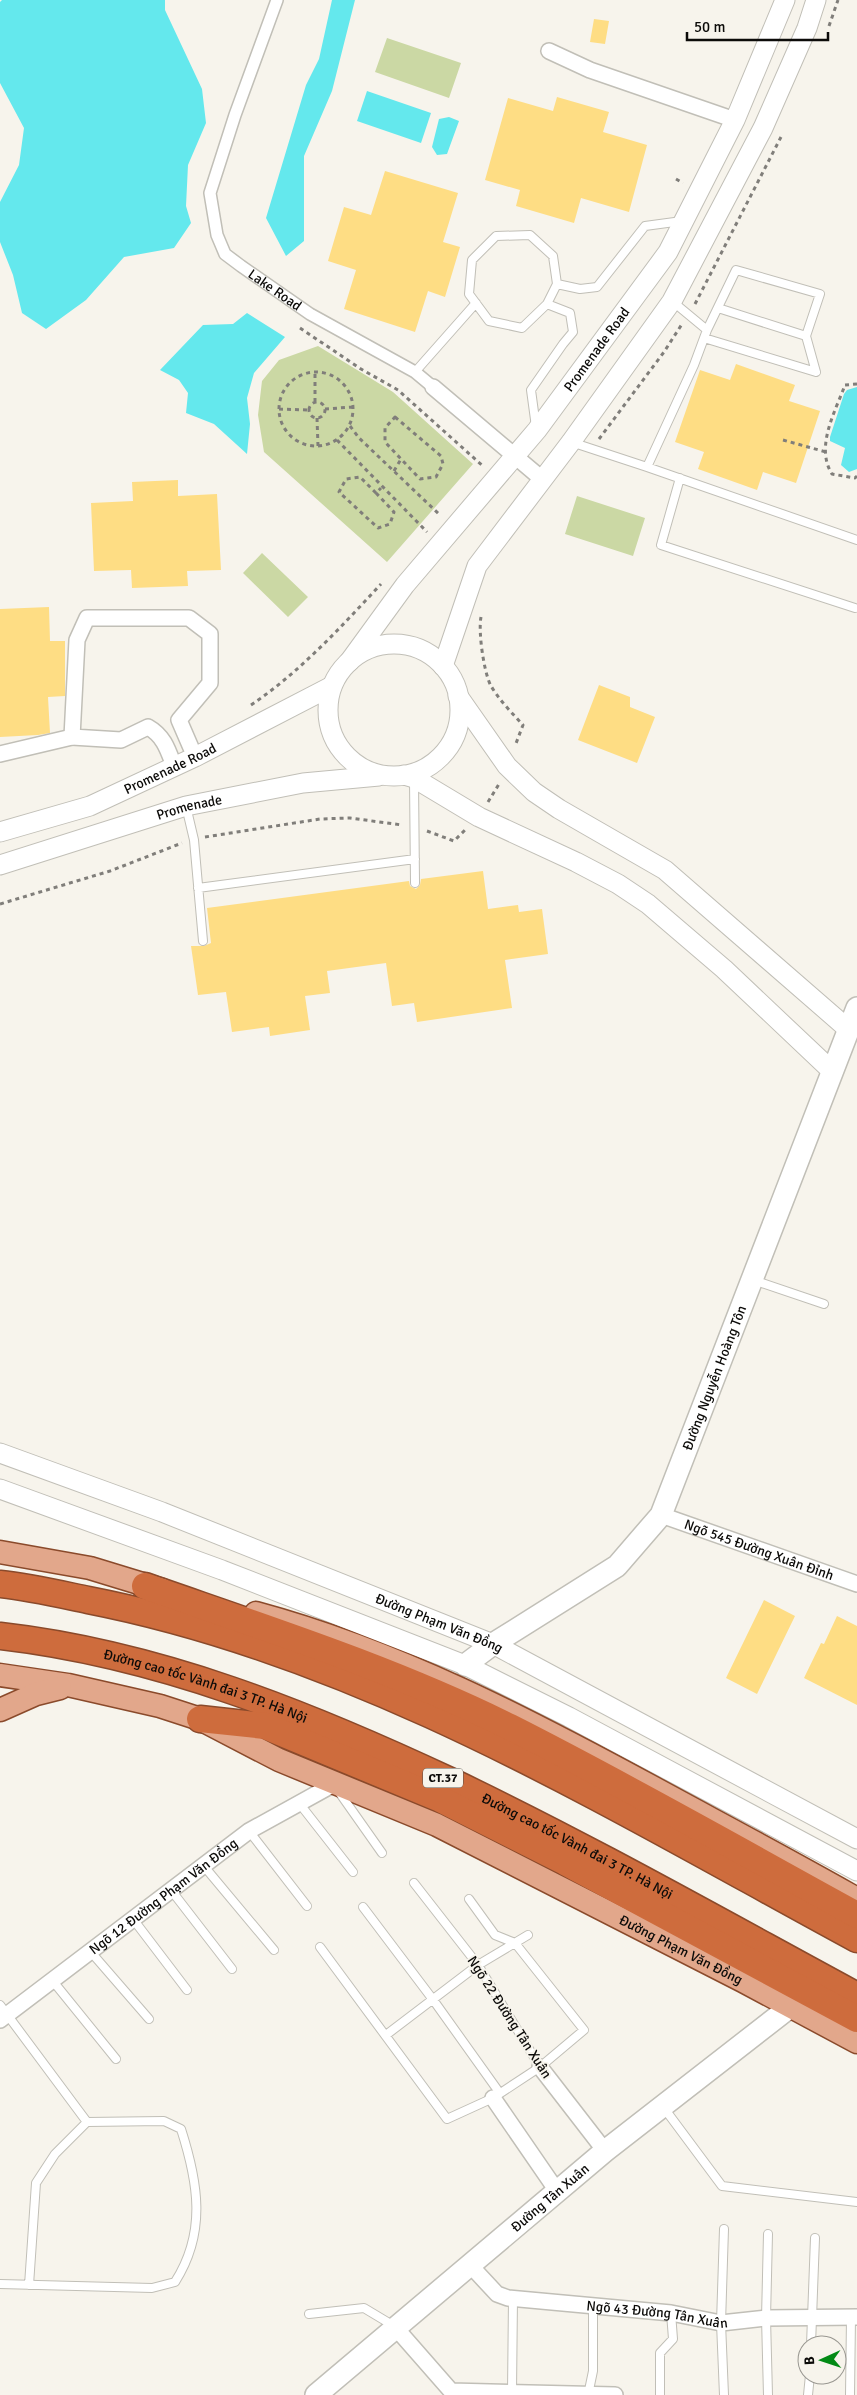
<svg xmlns="http://www.w3.org/2000/svg" width="857" height="2395" viewBox="0 0 857 2395" font-family="Signika,sans-serif">
<style>
.green{fill:#cbd8a4}
.water{fill:#64e8ed}
.building{fill:#fedd84}
.lines{fill:none;stroke-linecap:round;stroke-linejoin:round}
.service-casing{stroke:#c1bfb7;stroke-width:10}
.pedestrian-casing{stroke:#c1bfb7;stroke-width:14}
.minor-casing{stroke:#c1bfb7;stroke-width:18}
.tertiary-casing{stroke:#c1bfb7;stroke-width:21}
.secondary-casing{stroke:#c1bfb7;stroke-width:24}
.primary-casing{stroke:#8a4a2b;stroke-width:25}
.motorway-casing{stroke:#8a4a2b;stroke-width:29}
.path{stroke:#807e7a;stroke-width:3;stroke-dasharray:4 4;stroke-linecap:butt}
.service{stroke:#fff;stroke-width:8}
.pedestrian{stroke:#fff;stroke-width:11}
.minor{stroke:#fff;stroke-width:15}
.tertiary{stroke:#fff;stroke-width:19}
.secondary{stroke:#fff;stroke-width:21}
.primary{stroke:#e2a78b;stroke-width:22}
.motorway{stroke:#ce6c3d;stroke-width:26}
.labels{text-anchor:middle;stroke-width:4;stroke-linejoin:round;paint-order:stroke}
.shield{fill:#f7f4ec;stroke:#52514d;stroke-width:1}
.shield-label{font-size:12px;font-weight:bold;fill:#0c0b09}
.street-label{font-size:14px;fill:#0c0b09;stroke:#f7f4ec}
</style>
<rect width="100%" height="100%" fill="#f7f4ec"/>
<path class="green" d="M387 38 461 63 449 98 375 72Z
M318 346 393 392 473 464 387 562 264 452 258 415 262 381 279 360Z
M577 496 645 518 633 556 565 534Z
M262 553 308 597 288 617 243 573Z"/>
<path class="water" d="M2 0H165V10L202 89 206 123 188 165 186 206 191 223 174 248 124 257 86 300 46 329 22 313 13 275 0 242V202L19 165 24 128 0 83V2Z
M332 0H355L332 91 304 156V241L286 256 266 218 306 85 319 59Z
M367 91 431 113 421 143 357 121Z
M449 117 459 121 447 154 437 155 432 147 439 119Z
M247 313 285 337 254 373 247 398 250 424 247 454 214 424 186 413 188 393 179 380 160 370 203 325 233 324Z
M857 387V469L849 472 841 465 845 448 830 441V437L844 394 847 390Z"/>
<path class="building" d="M594 19 609 21 605 44 590 42Z
M557 97 609 112 603 132 647 145 629 212 581 198 574 223 516 206 520 190 485 180 508 98 553 111Z
M385 171 458 193 443 242 460 247 445 297 428 291 415 332 344 309 356 270 328 261 344 207 371 215Z
M736 364 795 385 789 401 820 411 796 483 763 472 757 490 698 469 704 452 675 442 700 370 730 380Z
M178 480V496L217 494 221 570 187 571 188 586 132 588 131 570 94 571 91 503 133 501 132 482Z
M49 607 50 641H65V696L48 697 50 733 38 735 0 737V609Z
M599 685 630 697V707L655 717 637 763 578 740Z
M483 871 488 909 518 905 519 912 542 909 548 954 505 960 512 1008 417 1022 414 1003 392 1006 386 963 327 971 330 993 305 996 310 1030 270 1036 269 1027 232 1032 226 992 198 995 191 946H204L211 943 207 908 409 881 410 886 416 889 420 885 421 879Z
M764 1600 795 1616 757 1694 726 1678Z
M837 1616 857 1626V1705L804 1678 821 1643 824 1644Z"/>
<g class="lines">
<g class="service-casing">
<path id="service" d="M530 235 553 256 557 284 547 304 522 328 489 321 469 294 472 260 496 236Z
M557 284 580 289 597 287 645 226 682 221
M718 308 806 336
M707 330 736 270 820 294 806 336 816 372
M704 338 816 372
M415 372 476 303
M536 427 531 390 563 344 573 332 570 313 547 304
M571 442 647 467 694 365 707 330 672 301
M647 467 857 540
M680 478 661 545 855 608
M414 780 415 883
M186 806 194 840 203 941
M198 888 415 859
M753 1280 824 1304
M339 1792 382 1853
M299 1803 353 1872
M249 1831 307 1906
M203 1865 274 1950
M414 1883 478 1965 540 2067
M171 1890 232 1969
M363 1907 434 2001 499 2092
M133 1919 187 1990
M320 1947 447 2119 493 2098 540 2067 584 2030 515 1943 495 1935 469 1899
M90 1951 149 2019
M52 1980 116 2059
M0 2005 87 2122 55 2154 36 2183 29 2285
M386 2035 478 1965 528 1935
M664 2108 722 2186 857 2202
M0 2284 152 2288 175 2282C207 2232 198 2182 181 2129L164 2121 87 2122
M309 2314 364 2308 394 2326
M811 2345 815 2238
M512 2392 513 2298
M588 2395 593 2371V2306
M660 2395V2353L673 2339 671 2313
M724 2395 721 2323 724 2229
M768 2395 766 2318 768 2234
M808 2395 810 2375
M850 2395 851 2318"/>
</g>
<g class="pedestrian-casing">
<g id="pedestrian">
<path id="s1" d="M277 0 235 115 210 193 217 235 225 254 241 266 310 314 415 372 433 387"/>
</g>
</g>
<g class="minor-casing">
<g id="minor">
<path d="M549 51 590 70 735 120"/>
<path d="M433 387 542 479"/>
<path d="M0 754 72 737"/>
<path d="M174 766C168 750 164 736 148 727L121 740 72 737 77 640 87 618H189L210 634V683L179 720 195 757"/>
<path id="s2" d="M661 1515 857 1584"/>
<path id="s3" d="M0 2020 249 1831 334 1784"/>
<path d="M540 2067 605 2151"/>
<path d="M493 2098 557 2191"/>
<path id="s4" d="M471 2266 497 2294 508 2298 671 2313 721 2323 766 2318 857 2317"/>
<path d="M395 2327 451 2391 615 2395"/>
</g>
</g>
<g class="tertiary-casing">
<g id="tertiary">
<circle cx="394" cy="710" r="66"/>
<path id="s5" d="M349 662 405 585 537 430 668 252 735 120 785 0"/>
<path d="M443 666 477 566 571 442 672 301 763 128 807 28 816 0"/>
<path d="M458 696 507 766 534 792 559 809 665 870 848 1029"/>
<path d="M404 775 414 778 479 817 576 862 618 884 648 904 724 969 833 1072"/>
<path id="s6" d="M0 832 90 806 195 757 332 686"/>
<path id="s7" d="M0 865 186 806 303 783 379 776"/>
<path id="s8" d="M0 1453 162 1512 493 1644 857 1839"/>
<path d="M0 1489 222 1570 465 1665 569 1717 857 1871"/>
</g>
</g>
<g class="secondary-casing">
<g id="secondary">
<path id="s9" d="M465 1665 493 1644 617 1566 661 1515 857 1008"/>
<path id="s10" d="M316 2395 605 2151 790 2007"/>
</g>
</g>
<g class="primary-casing">
<g id="primary">
<path d="M0 1552 90 1568 162 1590"/>
<path d="M256 1613C397 1651 527 1719 654 1788 722 1825 790 1861 857 1899"/>
<path id="s11" d="M0 1675 68 1685 160 1706 200 1719 279 1760 437 1825 743 1981 857 2042"/>
<path d="M0 1710 36 1694 60 1688"/>
</g>
</g>
<g class="motorway-casing">
<g id="motorway">
<path d="M0 1584C29 1587 59 1594 88 1600 365 1654 611 1806 857 1939"/>
<path d="M145 1586C268 1629 393 1669 510 1727 627 1786 742 1852 857 1915"/>
<path id="s12" d="M0 1636C158 1654 307 1714 450 1781 588 1847 722 1923 857 1996"/>
<path d="M200 1719 265 1726 438 1798 565 1862 857 2019"/>
</g>
</g>
<path class="path" d="M829 26 838 0
M676 179 683 183
M695 304 781 137
M300 328 361 369 398 390 484 467
M279 409a37 37 0 1 1 74 0a37 37 0 1 1-74 0Z
M857 384 845 385C835 412 815 447 832 474L855 478 857 476
M309 410a8 8 0 1 1 16 0a8 8 0 1 1-16 0Z
M315 402V370
M279 409 308 410
M325 409 353 407
M395 417 441 456 443 464 436 477 420 479 385 442V428Z
M317 418 318 446
M350 426 359 438 440 515
M599 439 664 352 682 324
M337 440 427 532
M783 440 826 452
M394 471 401 459
M376 493 394 512 390 524 378 528 339 492 346 479 360 477 376 493 381 488
M481 617C478 632 484 673 491 686 500 701 512 713 523 725L515 746
M251 705C300 672 341 627 381 584
M488 802 499 784
M427 831 454 841 465 830
M205 837 320 819 350 818 402 825
M0 904 110 871 182 843"/>
<use href="#service" class="service"/>
<use href="#pedestrian" class="pedestrian"/>
<use href="#minor" class="minor"/>
<use href="#tertiary" class="tertiary"/>
<use href="#secondary" class="secondary"/>
<use href="#primary" class="primary"/>
<use href="#motorway" class="motorway"/>
</g>
<g class="labels">
<rect class="shield" x="423" y="1768.5" width="40" height="19" rx="4"/>
<g class="shield-label">
<text x="443" y="1782">CT.37</text>
</g>
<g class="street-label">
<text dy="5" stroke="none"><textPath href="#s1" startOffset="329">Lake Road</textPath></text>
<text dy="5" stroke="none"><textPath href="#s5" startOffset="399">Promenade Road</textPath></text>
<text dy="5" stroke="none"><textPath href="#s6" startOffset="182">Promenade Road</textPath></text>
<text dy="5" stroke="none"><textPath href="#s7" startOffset="198">Promenade</textPath></text>
<text dy="5" stroke="none"><textPath href="#s9" startOffset="396">Đường Nguyễn Hoàng Tôn</textPath></text>
<text dy="5" stroke="none"><textPath href="#s2" startOffset="104">Ngõ 545 Đường Xuân Đỉnh</textPath></text>
<text dy="5" stroke="none"><textPath href="#s8" startOffset="471">Đường Phạm Văn Đồng</textPath></text>
<text dy="5" stroke="none"><textPath href="#s12" startOffset="212">Đường cao tốc Vành đai 3 TP. Hà Nội</textPath></text>
<text dy="5" stroke="none"><textPath href="#s12" startOffset="618">Đường cao tốc Vành đai 3 TP. Hà Nội</textPath></text>
<text dy="5" stroke="none"><textPath href="#s3" startOffset="205">Ngõ 12 Đường Phạm Văn Đồng</textPath></text>
<text dy="5" stroke="none"><textPath href="#s11" startOffset="739">Đường Phạm Văn Đồng</textPath></text>
<text transform="translate(510 2017) rotate(57)" y="5">Ngõ 22 Đường Tân Xuân</text>
<text dy="5" stroke="none"><textPath href="#s10" startOffset="306">Đường Tân Xuân</textPath></text>
<text dy="5" stroke="none"><textPath href="#s4" startOffset="200">Ngõ 43 Đường Tân Xuân</textPath></text>
</g>
</g>
<g transform="translate(822 2360) rotate(267)"><circle r="24" fill="#f7f4ec" stroke="#999791"/>
<path d="M0-4L9 19L0 12L-9 19Z" fill="#028a15"/>
<text y="-8" font-size="14" font-weight="bold" text-anchor="middle" fill="#0c0b09">B</text>
</g>
<path d="M687 32v8h141v-8" fill="none" stroke="#0c0b09" stroke-width="2.5"/>
<text x="694" y="32" font-size="15" fill="#0c0b09" stroke="#f7f4ec" stroke-width="4" paint-order="stroke">50 m</text>
</svg>
